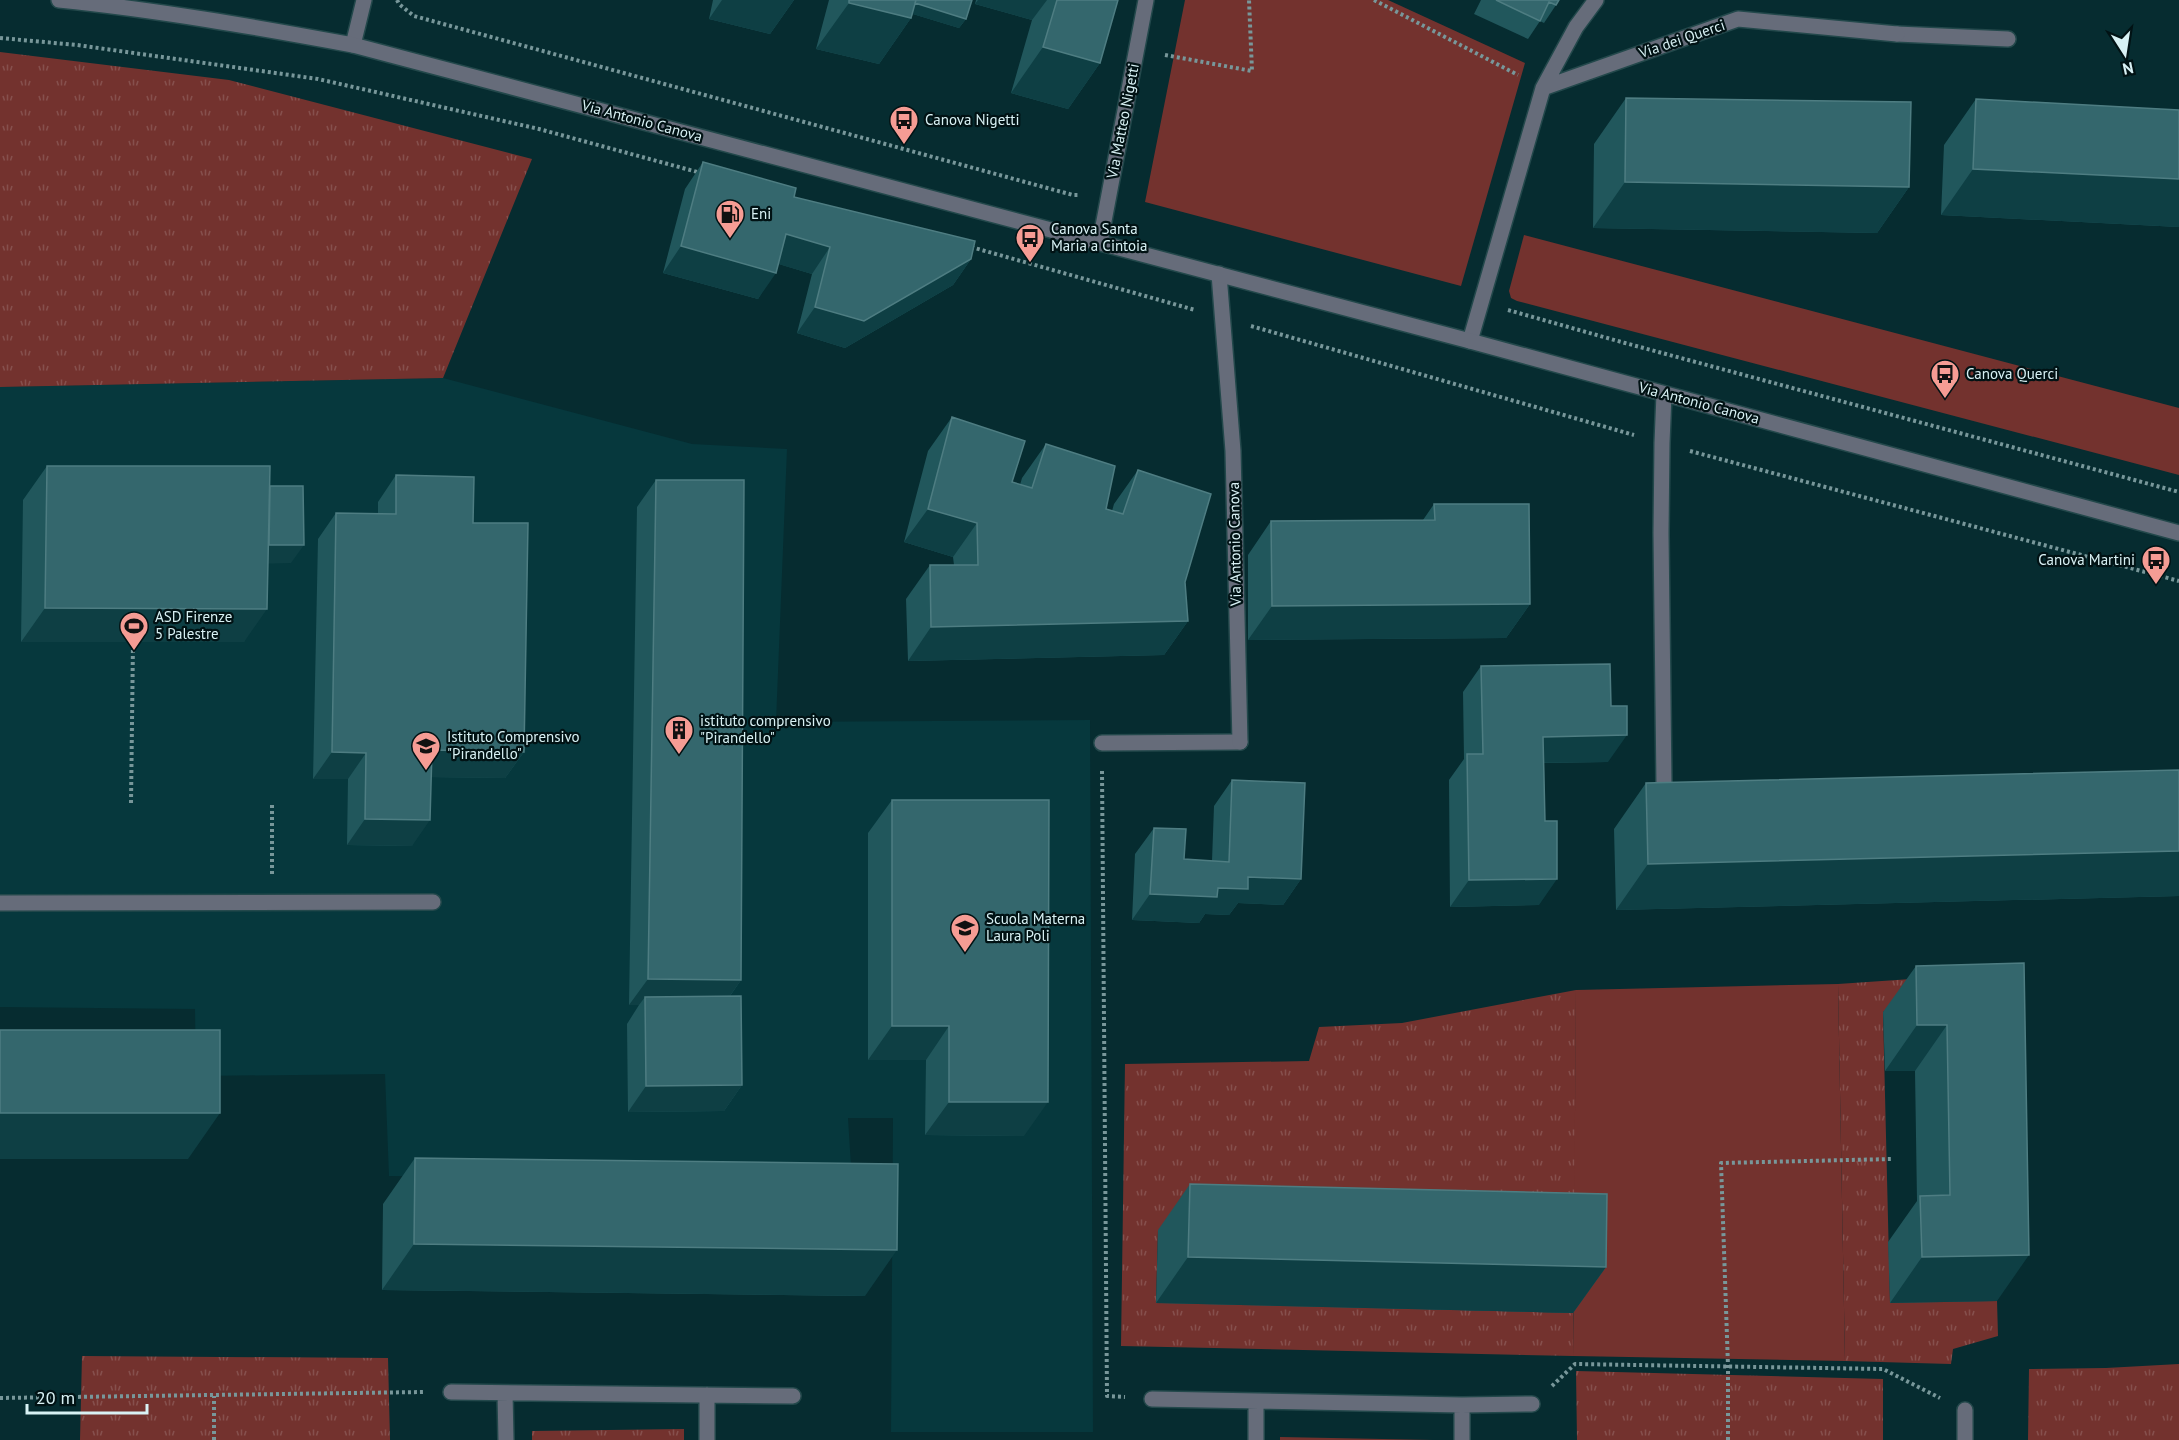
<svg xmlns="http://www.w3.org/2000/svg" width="2179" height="1440" viewBox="0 0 2179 1440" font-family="'PT Sans',sans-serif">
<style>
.built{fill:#06383d}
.grass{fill:url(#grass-tufts)}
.park{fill:#73322e}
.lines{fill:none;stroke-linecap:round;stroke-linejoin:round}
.service-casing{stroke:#23484b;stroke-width:18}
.minor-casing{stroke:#23484b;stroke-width:18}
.tertiary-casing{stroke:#23484b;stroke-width:18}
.path{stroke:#78979a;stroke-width:4;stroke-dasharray:3 3;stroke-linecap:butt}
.service{stroke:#666c7a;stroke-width:15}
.minor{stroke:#666c7a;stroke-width:15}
.tertiary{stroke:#666c7a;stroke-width:15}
.wall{fill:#21575c}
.shaded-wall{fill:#0e3f44}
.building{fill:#34676d;stroke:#4e7d82;stroke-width:1.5}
.labels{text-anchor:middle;stroke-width:4.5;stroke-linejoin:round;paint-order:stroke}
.street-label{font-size:15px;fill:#d8f1f4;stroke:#011214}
.poi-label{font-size:15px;fill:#d8f1f4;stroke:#011214;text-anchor:start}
</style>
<defs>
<pattern id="grass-tufts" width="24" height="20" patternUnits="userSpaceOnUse" patternTransform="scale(1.5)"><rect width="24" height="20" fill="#73322e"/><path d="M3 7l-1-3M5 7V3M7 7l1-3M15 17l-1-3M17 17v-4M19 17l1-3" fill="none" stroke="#86504d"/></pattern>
</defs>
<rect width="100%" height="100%" fill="#062c30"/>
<path class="built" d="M443 378 692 444 787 449 776 722 1090 720 1093 1432H891L893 1118H848L852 1182 389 1176 385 1074 196 1076 195 1009 0 1007V387Z"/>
<path class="grass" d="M0 52 229 80 532 159 443 378 0 387Z
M1926 978 1883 1012 1890 1302 1997 1301 1998 1336 1953 1349 1951 1364 1845 1361 1838 984Z
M1576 990 1575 1240 1158 1230 1156 1302 1573 1313V1356L1121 1346 1125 1064 1309 1061 1319 1027 1402 1023Z
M82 1356 388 1358 390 1440H80Z
M2179 1364V1440H2028L2029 1369 2106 1368Z
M1576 1371 1883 1379V1440H1577Z
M684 1429V1440H532V1431Z
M1280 1437 1433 1440H1280Z"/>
<path class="park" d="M1185 0H1388L1525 63 1461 286 1145 202Z
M1524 235 2179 408V475L1517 301 1511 298 1509 291Z
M1838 984 1845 1361 1573 1356 1576 990Z"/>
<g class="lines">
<g class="service-casing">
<path id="service" d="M1897 34 2008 39
M1102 743 1240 742
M1664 785 1661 533 1662 443 1664 394
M0 903 433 902
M451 1392 793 1396
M505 1393 506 1440
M1152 1399 1462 1405 1532 1404
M1965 1410V1440
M707 1440V1395
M1256 1440V1401
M1462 1440V1405"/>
</g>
<g class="minor-casing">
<path id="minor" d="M353 45 364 0
M1543 88 1738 19 1897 34
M1100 242 1146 0
M1219 274 1233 451 1240 742
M1470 341 1543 88 1576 27 1596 0"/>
</g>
<g class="tertiary-casing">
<path id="tertiary" d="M59 0C158 10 255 27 353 45L1470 341 2179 533"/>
</g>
<path class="path" d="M397 0 399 4 414 16 1073 195H1080
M1374 0 1518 75
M0 38 77 45 318 79 539 129 701 173
M1165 55 1252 71 1249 0
M971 247 1195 310
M1508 310 1625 343 2179 492
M1251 326 1634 435
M1690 451 2179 581
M1102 771 1107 1396 1125 1397
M131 803 133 642
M272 874V805
M1552 1386 1575 1364 1883 1369 1940 1398
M0 1398 423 1392
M214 1440V1396
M1728 1440V1366L1721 1163 1892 1159"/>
<use href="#service" class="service"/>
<use href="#minor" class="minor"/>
<use href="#tertiary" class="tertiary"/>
</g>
<path class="wall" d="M713 0H794L770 34 709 19Z
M829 0H972L966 19 959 28 913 14 911 18 879 64 816 49Z
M976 0H1118L1100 63 1068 109 1011 93 1032 20 975 4Z
M1481 0H1559L1556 5 1544 23 1540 21 1528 39 1474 14Z
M1626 98 1909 187 1877 233 1593 228 1594 144Z
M1976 99 2179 110V227L1941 215 1944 145Z
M703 162 794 197 971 259 953 285 845 348 797 333 812 274 779 264 758 299 663 273 685 189Z
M952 417 1012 482 1020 485 1022 478 1046 444 1106 509 1112 511 1114 504 1138 470 1185 582 1188 621 1164 655 908 661 906 599 930 565H954L953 557 904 542 928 451Z
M47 466 270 486 291 563H268L244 642H21L23 500Z
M396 475 473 523 524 752 505 778 431 777 412 846 347 845 348 779H313L318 539 336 513H378V502Z
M656 480 741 980 730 996 742 1085 724 1111 628 1112 627 1024 639 1005H629L637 507Z
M1434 504 1530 604 1506 638 1248 640V555L1271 521 1423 520Z
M1481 666 1608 762 1544 763 1545 821 1539 905 1450 907 1449 780 1464 759 1463 692Z
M2179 770V896L1616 910 1614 829 1646 783Z
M1232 780 1301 879 1283 905 1238 903 1229 915 1205 914 1199 923 1132 920 1135 854 1154 828 1184 859 1212 861 1214 806Z
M892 800 1024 1136 925 1135 926 1060H868V833Z
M2024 963 1997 1301 1890 1303 1888 1242 1917 1201 1915 1071H1885L1883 1012 1916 966Z
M415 1158 865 1296 382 1290 383 1204Z
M1190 1184 1606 1267 1573 1313 1156 1303 1158 1230Z"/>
<path class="shaded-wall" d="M722 0H794L770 34 709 19Z
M978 0H1047L1032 20 975 4Z
M912 2 966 19 959 28 906 12Z
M849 3 911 18 879 64 816 49Z
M1043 47 1100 63 1068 109 1011 93Z
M1973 169 2179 179V227L1941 215Z
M1625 182 1909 187 1877 233 1593 228Z
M786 234 830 247 812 274 768 261Z
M681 246 776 273 758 299 663 273Z
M971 259 953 285 845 348 797 333 815 307Z
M928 509 977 523 953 557 904 542Z
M263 545H304L291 563 251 564Z
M1530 604 1506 638 1248 640 1272 606Z
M45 608 267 609 244 642H21Z
M1188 621 1164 655 908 661 931 627Z
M1627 735 1608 762 1525 763 1543 737Z
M432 750 524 752 505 778 413 777Z
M332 752 366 753 348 779H313Z
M365 819 430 820 412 846 347 845Z
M2179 851V896L1616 910 1648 864Z
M1248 877 1301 879 1283 905 1238 903 1229 915 1205 914 1199 923 1132 920 1150 894 1218 888Z
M1557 879 1539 905 1450 907 1469 880Z
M648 979 741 980 722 1007 645 997 639 1005H629Z
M1917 1025H1947L1915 1071H1885Z
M892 1026H949L926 1060H868Z
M742 1085 724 1111 628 1112 646 1086Z
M949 1102H1048L1024 1136 925 1135Z
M0 1113H220L188 1159H0Z
M414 1244 897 1250 865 1296 382 1290Z
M2029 1255 1997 1301 1890 1303 1922 1257Z
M1188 1257 1606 1267 1573 1313 1156 1303Z"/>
<path class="building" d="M849 0H916L911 18 849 3Z
M916 0H972L966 19 915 3Z
M1057 0H1118L1100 63 1043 47Z
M1496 0H1559L1556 5 1549 2 1540 21Z
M1626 98 1911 102 1909 187 1625 182Z
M1976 99 2179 110V179L1973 169Z
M703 162 796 188 794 197 975 241 971 259 864 321 815 307 830 247 786 234 776 273 681 246Z
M952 417 1025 441 1012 482 1032 488 1046 444 1115 466 1106 509 1123 514 1138 470 1211 494 1185 582 1188 621 931 627 930 565H978L977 523 928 509Z
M47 466H270L267 609 45 608Z
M396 475 474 477 473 523H528L524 752 432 750 430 820 365 819 366 753 332 752 336 513 396 514Z
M656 480H744L741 980 648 979Z
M270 486H303L304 545H269Z
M1434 504H1529L1530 604 1272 606 1271 521 1435 520Z
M1610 664 1611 706H1627V735L1543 737 1545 821H1557V879L1469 880 1467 754H1483L1481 666Z
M2179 770V851L1648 864 1646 783Z
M1232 780 1305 783 1301 879 1248 877V889L1218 888 1217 897 1150 894 1154 828 1186 829 1184 859 1229 862Z
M892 800H1049L1048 1102H949V1026H892Z
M2024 963 2029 1255 1922 1257 1920 1196 1950 1195 1947 1025H1917L1916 966Z
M741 996 742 1085 646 1086 645 997Z
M0 1030H220V1113H0Z
M415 1158 898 1164 897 1250 414 1244Z
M1190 1184 1607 1194 1606 1267 1188 1257Z"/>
<defs>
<g id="bus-pin" transform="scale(1.5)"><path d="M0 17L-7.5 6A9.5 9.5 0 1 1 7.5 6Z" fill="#f59c94" stroke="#011214"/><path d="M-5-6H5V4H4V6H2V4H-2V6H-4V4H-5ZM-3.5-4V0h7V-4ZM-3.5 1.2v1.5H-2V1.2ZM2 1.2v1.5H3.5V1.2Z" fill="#111"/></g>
<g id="fuel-pin" transform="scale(1.5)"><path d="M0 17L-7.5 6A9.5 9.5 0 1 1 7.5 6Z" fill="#f59c94" stroke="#011214"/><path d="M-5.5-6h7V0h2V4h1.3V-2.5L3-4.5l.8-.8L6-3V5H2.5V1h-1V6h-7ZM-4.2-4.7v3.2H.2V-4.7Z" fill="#111"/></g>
<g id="stadium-pin" transform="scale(1.5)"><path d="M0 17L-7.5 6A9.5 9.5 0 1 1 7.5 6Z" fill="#f59c94" stroke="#011214"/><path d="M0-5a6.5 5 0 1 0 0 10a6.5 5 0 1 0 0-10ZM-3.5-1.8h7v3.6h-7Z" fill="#111"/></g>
<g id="building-pin" transform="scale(1.5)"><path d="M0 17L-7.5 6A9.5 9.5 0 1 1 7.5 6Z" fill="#f59c94" stroke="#011214"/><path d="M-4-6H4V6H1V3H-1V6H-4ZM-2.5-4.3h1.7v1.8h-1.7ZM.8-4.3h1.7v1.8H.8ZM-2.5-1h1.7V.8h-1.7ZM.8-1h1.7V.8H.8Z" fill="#111"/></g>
<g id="school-pin" transform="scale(1.5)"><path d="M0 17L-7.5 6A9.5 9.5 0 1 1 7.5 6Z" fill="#f59c94" stroke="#011214"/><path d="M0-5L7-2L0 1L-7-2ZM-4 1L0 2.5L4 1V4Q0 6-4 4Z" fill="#111"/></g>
</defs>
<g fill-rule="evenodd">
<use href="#bus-pin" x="904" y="120"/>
<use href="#fuel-pin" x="730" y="214"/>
<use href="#bus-pin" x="1030" y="238"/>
<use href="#bus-pin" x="1945" y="374"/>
<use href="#bus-pin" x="2156" y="560"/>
<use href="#stadium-pin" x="134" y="626"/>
<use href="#building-pin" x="679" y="730"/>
<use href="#school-pin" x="426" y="746"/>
<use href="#school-pin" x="965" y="928"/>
</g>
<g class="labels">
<g class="street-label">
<text transform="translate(1682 39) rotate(-19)" y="5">Via dei Querci</text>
<text transform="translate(642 121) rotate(15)" y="5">Via Antonio Canova</text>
<text transform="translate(1123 121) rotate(-79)" y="5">Via Matteo Nigetti</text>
<text transform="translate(1699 403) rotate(15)" y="5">Via Antonio Canova</text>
<text transform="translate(1235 544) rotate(-91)" y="5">Via Antonio Canova</text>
</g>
<g class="poi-label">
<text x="925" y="125">Canova Nigetti</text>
<text x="751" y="219">Eni</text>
<text x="1051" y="234">Canova Santa<tspan x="1051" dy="17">Maria a Cintoia</tspan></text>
<text x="1966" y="379">Canova Querci</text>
<text x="2135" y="565" text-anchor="end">Canova Martini</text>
<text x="155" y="622">ASD Firenze<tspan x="155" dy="17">5 Palestre</tspan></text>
<text x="700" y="726">istituto comprensivo<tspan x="700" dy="17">"Pirandello"</tspan></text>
<text x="447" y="742">Istituto Comprensivo<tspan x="447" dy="17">"Pirandello"</tspan></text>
<text x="986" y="924">Scuola Materna<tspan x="986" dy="17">Laura Poli</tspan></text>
</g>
</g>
<g transform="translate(2125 54) rotate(168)" stroke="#011214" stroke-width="4.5" paint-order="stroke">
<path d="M0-4.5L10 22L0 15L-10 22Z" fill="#d8f1f4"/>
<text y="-9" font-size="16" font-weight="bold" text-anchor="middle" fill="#d8f1f4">N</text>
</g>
<path d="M27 1404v9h120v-9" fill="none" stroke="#d8f1f4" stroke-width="3"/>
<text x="36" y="1404" font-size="18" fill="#d8f1f4" stroke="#011214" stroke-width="4.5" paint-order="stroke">20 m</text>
</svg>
